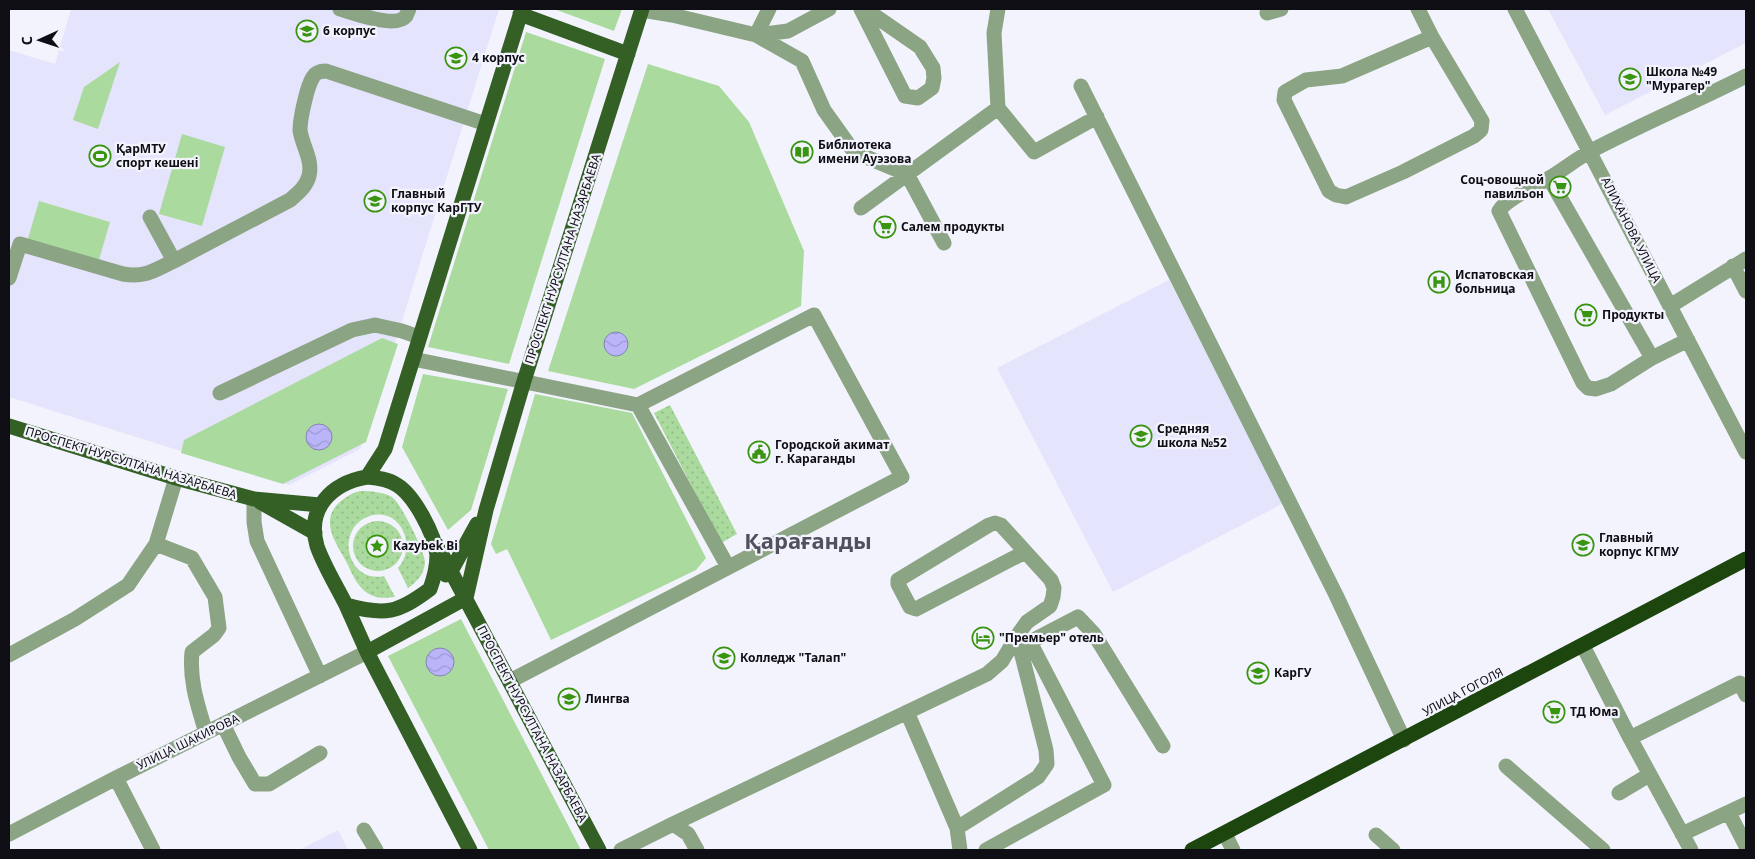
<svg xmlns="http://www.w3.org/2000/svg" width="1755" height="859" viewBox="0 0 1755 859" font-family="'Noto Sans',sans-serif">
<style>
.built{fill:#e5e4fd}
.grass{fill:url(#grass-dots)}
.park{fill:#aada9d}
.water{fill:url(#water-waves);stroke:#8683b4}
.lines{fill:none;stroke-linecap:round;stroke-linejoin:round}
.minor{stroke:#8ba484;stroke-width:15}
.major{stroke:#346026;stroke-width:15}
.highway{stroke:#1d460f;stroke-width:15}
.labels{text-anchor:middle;stroke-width:4.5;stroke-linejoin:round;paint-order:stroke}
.poi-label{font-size:12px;font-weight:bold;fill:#0f0e14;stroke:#f3f3fd;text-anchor:start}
.street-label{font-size:12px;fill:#0f0e14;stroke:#f3f3fd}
.town-label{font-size:22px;font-weight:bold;fill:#51505f;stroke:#f3f3fd}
</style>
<defs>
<pattern id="grass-dots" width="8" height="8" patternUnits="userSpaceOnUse" patternTransform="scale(1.25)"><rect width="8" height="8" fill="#aada9d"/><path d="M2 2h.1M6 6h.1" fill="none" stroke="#91ba86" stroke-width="1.8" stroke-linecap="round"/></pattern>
<pattern id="water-waves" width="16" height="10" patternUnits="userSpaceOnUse" patternTransform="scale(1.25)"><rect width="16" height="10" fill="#b9b5f8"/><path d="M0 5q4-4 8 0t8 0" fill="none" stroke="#9e9ad4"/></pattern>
</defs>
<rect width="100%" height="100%" fill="#f3f3fd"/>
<path class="built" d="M71 9H499L397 337 360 449 289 485 9 397V50L55 64Z
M1548 9H1746V43L1605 115Z
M1169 280 1284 503 1113 592 997 368Z
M338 830 348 850H299Z"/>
<path class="grass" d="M670 405 737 534 721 543 654 413Z
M361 491C371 491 383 492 392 497 400 502 426 553 425 563 424 574 417 582 408 588L398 568C420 543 396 502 365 518 335 533 349 584 384 576L395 597C386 598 377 599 369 594 358 588 352 574 347 563 336 543 318 520 341 501 347 496 354 492 361 491Z
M353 546a25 25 0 1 1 50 0a25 25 0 1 1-50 0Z"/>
<path class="park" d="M554 9H622L614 31Z
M526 32 605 59 509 364 428 347Z
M120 62 98 129 73 120 84 87Z
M648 64 719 86 749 122 804 251 801 306 634 389 548 371Z
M182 134 225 147 202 226 159 214Z
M39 201 110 222 98 263 27 242Z
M382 338 398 344 366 442 283 484 181 453 184 440Z
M423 374 508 389 471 510 448 530 402 447Z
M535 394 632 413 706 558 696 570 551 640 507 549 496 554 491 544Z
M461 619 581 850H489L388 656Z"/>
<path class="water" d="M604 344a12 12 0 1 1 24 0a12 12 0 1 1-24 0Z
M306 437a13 13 0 1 1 26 0a13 13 0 1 1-26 0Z
M426 662a14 14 0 1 1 28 0a14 14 0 1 1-28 0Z"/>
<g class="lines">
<path class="minor" d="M340 9C354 13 396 29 406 16 407 15 408 10 409 9
M769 9 756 35 788 31 829 9
M861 9 905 96 918 98 932 88 934 78 933 68 920 47 865 9
M1418 9 1432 37 1482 121 1481 130 1474 136 1403 172 1346 197 1336 195 1329 191 1284 100 1285 92 1306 80 1342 76 1432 37
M1515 9 1746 452
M642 10 672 15 756 35 802 61 824 110 854 152 907 174 944 243
M1267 13 1281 9
M1081 86 1336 595 1404 740
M998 108 994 33 998 9
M1549 178 1652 358
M861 208 998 108 1034 152 1097 117
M150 217 174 261 290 200C298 193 306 187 309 176 313 159 302 146 300 130 300 119 307 86 313 77 316 72 321 71 326 71L486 124
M1733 266 1746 291
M9 278 20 244 123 274C145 278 155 270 174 261
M1670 306 1746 259
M1688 340 1652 358 1611 384 1596 389 1588 388 1583 383 1499 211C1506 199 1533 187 1546 180 1562 171 1576 159 1591 151 1642 124 1695 102 1746 76
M413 359 638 405 814 315 902 477 510 681
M220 393 352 330 375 325 402 331 419 337
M638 405 728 567
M254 499V522L257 541 320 676
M156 544 192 558 215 597 219 628 214 635 192 652C189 681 198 706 206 733
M1583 646 1630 738 1691 850
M9 655 75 619 128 585 156 544 176 478
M907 712 957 828 960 850
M223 724 239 757 255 784H269L320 753
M1630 738 1740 683 1746 695
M1506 766 1603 850
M116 778 153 850
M1619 793 1649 775
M1729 813 1746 846
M673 824 987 674 1002 661 1017 636 1027 622 1050 606 1053 597 1054 588 1051 580 1001 525 995 523 989 525 898 580V584L910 607 916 609 1025 552
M957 828 1038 777 1047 764 1046 750 1017 636
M364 830 376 850
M9 834 116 778 367 652
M1225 834 1233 850
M1682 834 1746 804
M1376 835 1393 850
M621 850 673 824 688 834 697 850
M986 850 1104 785 1030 642 1078 617 1094 634 1163 746"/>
<path class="major" d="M520 14 628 54
M9 426 176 478 254 499 320 505
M367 477 385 449 522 9
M367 477C377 478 388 479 397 485 414 495 435 535 437 555 437 567 434 578 430 589 398 613 385 616 346 605 337 587 323 564 317 546 306 508 332 483 367 477Z
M260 502 315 533
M437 545 599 850
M446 575 451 571 477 524
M346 605 367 652 470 850
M367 652 466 598 486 510 524 381 642 9"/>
<path class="highway" d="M1192 850 1746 559"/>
</g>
<defs>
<g id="university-ring" transform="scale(1.125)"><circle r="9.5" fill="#f3f3fd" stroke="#399510" stroke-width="1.5"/><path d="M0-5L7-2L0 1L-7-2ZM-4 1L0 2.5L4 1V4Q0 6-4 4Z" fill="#399510"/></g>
<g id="school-ring" transform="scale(1.125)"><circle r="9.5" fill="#f3f3fd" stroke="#399510" stroke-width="1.5"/><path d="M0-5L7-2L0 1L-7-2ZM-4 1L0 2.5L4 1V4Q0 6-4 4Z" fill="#399510"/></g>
<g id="library-ring" transform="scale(1.125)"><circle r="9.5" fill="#f3f3fd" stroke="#399510" stroke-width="1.5"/><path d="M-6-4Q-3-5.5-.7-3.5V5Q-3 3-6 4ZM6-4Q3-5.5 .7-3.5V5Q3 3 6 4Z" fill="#399510"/></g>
<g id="stadium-ring" transform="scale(1.125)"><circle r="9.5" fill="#f3f3fd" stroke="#399510" stroke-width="1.5"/><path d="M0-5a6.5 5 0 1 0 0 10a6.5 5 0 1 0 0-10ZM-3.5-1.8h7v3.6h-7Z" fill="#399510"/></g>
<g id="supermarket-ring" transform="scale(1.125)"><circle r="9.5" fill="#f3f3fd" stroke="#399510" stroke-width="1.5"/><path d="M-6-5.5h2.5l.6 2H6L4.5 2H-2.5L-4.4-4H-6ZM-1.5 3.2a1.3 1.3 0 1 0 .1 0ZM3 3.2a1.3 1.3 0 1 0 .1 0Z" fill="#399510"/></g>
<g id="hospital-ring" transform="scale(1.125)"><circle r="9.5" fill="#f3f3fd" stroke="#399510" stroke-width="1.5"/><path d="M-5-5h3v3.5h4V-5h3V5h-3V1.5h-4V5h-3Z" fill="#399510"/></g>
<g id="civic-ring" transform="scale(1.125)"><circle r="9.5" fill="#f3f3fd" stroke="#399510" stroke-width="1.5"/><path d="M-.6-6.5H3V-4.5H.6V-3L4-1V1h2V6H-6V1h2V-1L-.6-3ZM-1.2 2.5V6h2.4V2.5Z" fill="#399510"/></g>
<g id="sight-ring" transform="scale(1.125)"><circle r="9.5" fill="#f3f3fd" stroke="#399510" stroke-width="1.5"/><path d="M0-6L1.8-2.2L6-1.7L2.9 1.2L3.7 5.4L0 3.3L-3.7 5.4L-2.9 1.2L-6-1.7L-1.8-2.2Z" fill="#399510"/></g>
<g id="hotel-ring" transform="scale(1.125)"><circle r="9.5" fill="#f3f3fd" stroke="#399510" stroke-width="1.5"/><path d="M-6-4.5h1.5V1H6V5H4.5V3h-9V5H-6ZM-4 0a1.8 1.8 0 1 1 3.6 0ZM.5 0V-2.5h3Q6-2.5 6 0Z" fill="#399510"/></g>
</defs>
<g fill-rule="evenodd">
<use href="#university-ring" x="307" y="31"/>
<use href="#university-ring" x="456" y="58"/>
<use href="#school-ring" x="1630" y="79"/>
<use href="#library-ring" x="802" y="152"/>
<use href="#stadium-ring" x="100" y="156"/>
<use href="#supermarket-ring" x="1560" y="187"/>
<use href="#university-ring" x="375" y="201"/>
<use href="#supermarket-ring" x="885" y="227"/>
<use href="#hospital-ring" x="1439" y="282"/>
<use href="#supermarket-ring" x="1586" y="315"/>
<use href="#school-ring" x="1141" y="436"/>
<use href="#civic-ring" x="759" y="452"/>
<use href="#university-ring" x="1583" y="545"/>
<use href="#sight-ring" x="377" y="546"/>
<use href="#hotel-ring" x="983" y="638"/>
<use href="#university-ring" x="724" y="658"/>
<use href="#university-ring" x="1258" y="673"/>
<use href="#university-ring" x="569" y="699"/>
<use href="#supermarket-ring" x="1554" y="712"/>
</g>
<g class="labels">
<g class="poi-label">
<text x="323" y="35">6 корпус</text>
<text x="472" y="62">4 корпус</text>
<text x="1646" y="76">Школа №49<tspan x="1646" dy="14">"Мурагер"</tspan></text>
<text x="818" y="149">Библиотека<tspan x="818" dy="14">имени Ауэзова</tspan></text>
<text x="116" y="153">ҚарМТУ<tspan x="116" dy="14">спорт кешені</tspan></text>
<text x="1544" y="184" text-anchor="end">Соц-овощной<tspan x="1544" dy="14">павильон</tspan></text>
<text x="391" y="198">Главный<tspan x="391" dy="14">корпус КарГТУ</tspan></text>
<text x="901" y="231">Салем продукты</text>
<text x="1455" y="279">Испатовская<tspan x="1455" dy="14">больница</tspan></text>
<text x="1602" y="319">Продукты</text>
<text x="1157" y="433">Средняя<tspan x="1157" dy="14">школа №52</tspan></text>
<text x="775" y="449">Городской акимат<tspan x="775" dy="14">г. Караганды</tspan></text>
<text x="1599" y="542">Главный<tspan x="1599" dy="14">корпус КГМУ</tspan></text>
<text x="393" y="550">Kazybek Bi</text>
<text x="999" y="642">"Премьер" отель</text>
<text x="740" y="662">Колледж "Талап"</text>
<text x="1274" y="677">КарГУ</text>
<text x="585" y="703">Лингва</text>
<text x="1570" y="716">ТД Юма</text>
</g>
<g class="street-label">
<text transform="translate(1631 230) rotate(63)" y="4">АЛИХАНОВА УЛИЦА</text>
<text transform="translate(563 259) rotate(-72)" y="4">ПРОСПЕКТ НУРСУЛТАНА НАЗАРБАЕВА</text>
<text transform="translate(131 463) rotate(17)" y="4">ПРОСПЕКТ НУРСУЛТАНА НАЗАРБАЕВА</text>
<text transform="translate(1463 692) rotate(-28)" y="4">УЛИЦА ГОГОЛЯ</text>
<text transform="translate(532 724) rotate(62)" y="4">ПРОСПЕКТ НУРСУЛТАНА НАЗАРБАЕВА</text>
<text transform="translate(188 742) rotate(-26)" y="4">УЛИЦА ШАКИРОВА</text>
</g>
<g class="town-label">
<text x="808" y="549">Қарағанды</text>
</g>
</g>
<rect width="1755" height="859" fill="none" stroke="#0f0e14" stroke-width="20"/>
<g transform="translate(40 40) rotate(267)" stroke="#f3f3fd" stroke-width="4" paint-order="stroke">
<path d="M0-4L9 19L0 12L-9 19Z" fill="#0f0e14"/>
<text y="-8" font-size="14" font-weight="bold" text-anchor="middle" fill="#0f0e14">С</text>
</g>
</svg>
